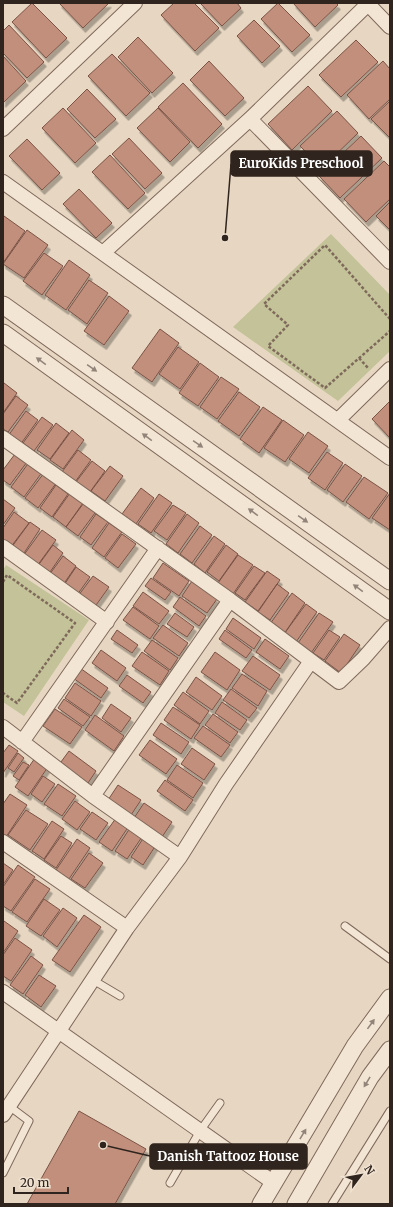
<svg xmlns="http://www.w3.org/2000/svg" width="393" height="1207" viewBox="0 0 393 1207" font-family="Merriweather,serif">
<style>
.green{fill:#c3c298}
.building{fill:#c18f7c;stroke:#7b5245;filter:url(#shadow)}
.lines{fill:none;stroke-linecap:round;stroke-linejoin:round}
.service-casing{stroke:#7f695b;stroke-width:9}
.minor-casing{stroke:#7f695b;stroke-width:16}
.tertiary-casing{stroke:#7f695b;stroke-width:19}
.path{stroke:#7f695b;stroke-width:2.5;stroke-dasharray:3 2;stroke-linecap:butt}
.service{stroke:#f3e5d4;stroke-width:7}
.minor{stroke:#f3e5d4;stroke-width:14}
.tertiary{stroke:#f3e5d4;stroke-width:17}
.oneway{fill:#928479}
.leader{fill:none;stroke:#30241e;stroke-width:1.5}
.callout-dot{fill:#30241e;stroke:#f0e2d0;stroke-width:1.5}
.callout{fill:#30241e;stroke:#30241e;stroke-width:1.5}
.callout-label{font-size:13px;text-anchor:middle;font-weight:bold;fill:#fff}
</style>
<defs>
<filter id="shadow"><feDropShadow dx="2.5" dy="4.5" stdDeviation="0" flood-color="#0004"/></filter>
</defs>
<rect width="100%" height="100%" fill="#e7d7c2"/>
<path class="green" d="M331 234 390 295V351L338 401 233 327Z
M6 565 89 620 24 716 3 702V570Z"/>
<path class="building" d="M32 3 67 38 46 58 12 22Z
M59 3H109L83 28Z
M174 3H194L219 28 195 51 161 15Z
M200 3H237L241 8 222 26Z
M278 3 310 35 292 52 261 19Z
M293 3H336L338 5 315 27Z
M254 20 280 46 262 63 237 36Z
M9 25 44 62 27 78 3 53V31Z
M138 37 173 73 152 93 118 57Z
M356 40 378 62 341 97 319 75Z
M112 54 150 93 126 116 88 76Z
M3 56 26 81 3 103Z
M209 61 244 98 225 116 190 80Z
M383 61 390 69V99L369 119 347 95Z
M183 83 222 124 198 148 158 107Z
M308 86 332 111 292 150 268 124Z
M87 89 116 119 95 138 67 109Z
M390 101V138L371 119Z
M63 108 96 143 75 163 42 128Z
M158 108 190 142 170 162 137 128Z
M337 111 358 133 322 168 300 146Z
M361 136 382 158 340 198 319 176Z
M129 138 162 173 145 189 112 154Z
M27 139 60 173 42 190 9 156Z
M110 155 145 193 128 209 92 172Z
M384 161 390 167V199L366 222 344 199Z
M79 189 112 223 96 238 63 204Z
M390 202V230L376 216Z
M4 216 25 231 3 263V218Z
M27 230 48 245 24 278 3 264Z
M44 253 63 266 42 295 23 281Z
M69 260 90 275 66 310 45 295Z
M89 280 108 293 87 324 68 310Z
M109 296 129 311 104 345 84 331Z
M160 329 179 343 152 382 132 368Z
M178 347 199 362 180 389 159 374Z
M200 363 219 377 198 406 179 393Z
M221 377 239 389 217 419 200 407Z
M4 383 17 393 3 413V384Z
M239 392 260 407 239 436 218 421Z
M16 396 28 405 8 432 3 429V414Z
M390 401V438L372 419Z
M263 407 282 420 259 453 240 439Z
M26 411 38 420 20 445 8 436Z
M42 417 53 425 34 451 23 443Z
M283 420 304 435 285 462 264 448Z
M56 423 69 433 50 459 37 450Z
M72 430 84 440 63 469 50 460Z
M308 432 328 446 309 473 289 459Z
M78 450 91 460 75 482 62 472Z
M327 452 343 463 325 490 308 478Z
M15 454 27 462 10 485 3 480V470Z
M30 461 43 471 24 497 11 487Z
M92 461 105 471 90 492 76 482Z
M345 464 362 476 343 502 327 490Z
M110 466 123 476 105 501 91 491Z
M44 473 57 482 38 508 25 498Z
M364 477 388 493 369 519 346 502Z
M56 485 68 494 52 517 40 508Z
M141 488 154 498 136 524 122 514Z
M70 493 83 503 66 527 53 517Z
M390 493V530L372 518Z
M159 494 172 503 151 533 138 524Z
M3 499 15 508 3 525Z
M86 500 98 509 78 536 66 527Z
M173 505 186 513 167 540 154 531Z
M14 512 29 523 10 548 3 542V528Z
M96 514 108 522 91 545 80 537Z
M187 514 199 523 178 553 166 544Z
M30 522 40 529 22 556 11 548Z
M109 523 122 532 104 557 92 548Z
M200 526 212 535 192 563 180 554Z
M42 530 56 540 37 566 23 556Z
M122 534 136 544 118 568 105 558Z
M214 536 225 544 205 573 194 564Z
M53 545 63 553 48 575 37 567Z
M226 545 238 554 219 581 207 572Z
M238 555 253 565 233 594 218 583Z
M63 556 76 566 63 585 49 575Z
M163 563 189 581 179 596 153 578Z
M254 566 265 573 245 600 235 593Z
M76 567 90 577 77 595 64 585Z
M267 571 280 580 258 611 245 602Z
M93 576 109 587 94 608 78 596Z
M151 578 171 592 165 600 145 586Z
M192 581 217 599 207 613 182 596Z
M277 584 289 593 270 620 258 612Z
M143 592 169 611 159 624 133 606Z
M292 593 305 603 284 634 270 624Z
M180 597 206 616 199 626 173 607Z
M306 604 317 612 296 642 284 634Z
M133 607 159 626 150 639 123 620Z
M175 613 194 627 187 637 167 624Z
M319 613 333 622 311 653 298 643Z
M233 618 261 638 254 649 226 629Z
M163 625 188 643 179 656 153 638Z
M117 630 138 645 132 653 111 639Z
M225 630 252 650 246 658 219 639Z
M329 630 340 637 324 660 313 653Z
M344 634 360 645 341 673 325 661Z
M265 639 289 656 280 669 256 652Z
M152 640 178 658 170 670 144 651Z
M101 650 126 668 117 681 92 663Z
M142 652 169 671 160 685 132 666Z
M215 652 240 670 227 690 201 672Z
M253 656 280 675 270 690 242 671Z
M80 668 108 688 101 698 73 678Z
M242 674 267 691 258 706 232 688Z
M127 675 151 692 143 703 119 686Z
M196 677 222 696 212 710 186 692Z
M75 683 101 701 91 716 65 698Z
M231 689 257 708 249 718 223 700Z
M183 692 209 711 200 724 174 705Z
M64 699 90 717 83 726 58 708Z
M222 702 247 720 240 730 215 713Z
M111 704 131 718 121 732 102 718Z
M173 707 200 725 191 739 164 720Z
M55 709 82 727 70 744 43 726Z
M213 714 238 732 230 743 205 725Z
M95 715 124 736 114 751 85 730Z
M161 723 189 742 181 754 153 735Z
M203 726 230 745 221 757 194 738Z
M150 740 177 759 166 774 139 755Z
M9 745 18 751 3 773V753Z
M192 748 215 764 204 780 181 764Z
M69 751 96 771 86 786 58 766Z
M18 753 24 758 14 772 8 768Z
M35 758 48 767 28 796 15 787Z
M23 762 29 765 19 780 13 776Z
M177 765 203 783 193 798 167 780Z
M43 776 55 784 42 802 31 794Z
M165 780 193 800 185 811 157 791Z
M58 784 76 796 62 816 44 804Z
M118 785 141 800 131 815 108 800Z
M10 794 27 805 6 837 3 834V804Z
M75 801 90 812 77 830 62 819Z
M144 803 172 822 162 837 134 818Z
M26 810 48 824 30 850 8 835Z
M92 812 108 823 96 840 80 829Z
M116 818 129 826 112 851 99 842Z
M52 821 64 829 44 859 32 851Z
M130 828 142 837 127 859 115 851Z
M61 836 72 843 56 868 44 860Z
M144 837 156 845 143 865 131 857Z
M77 839 90 848 69 879 56 870Z
M89 853 103 863 85 888 71 879Z
M3 863 13 870 3 885Z
M18 865 35 877 11 911 3 906V887Z
M35 879 50 889 27 922 12 912Z
M44 899 60 910 41 936 26 926Z
M63 908 77 918 57 947 43 936Z
M84 915 101 927 70 972 52 960Z
M4 921 18 931 3 953V922Z
M15 938 32 950 11 981 3 976V955Z
M31 956 43 965 23 994 10 985Z
M39 975 56 986 41 1007 25 995Z
M79 1111 146 1149 115 1204H27Z"/>
<g class="lines">
<g class="service-casing">
<path id="service" d="M345 926 390 959
M93 980 120 996
M3 1173 29 1121 9 1106
M170 1183 200 1131 220 1103
M332 1204 390 1111"/>
</g>
<g class="minor-casing">
<path id="minor" d="M367 3 390 27
M250 119 390 262
M3 129 135 3
M3 182 390 458
M103 253 250 119 368 4
M338 420 390 369
M3 438 230 600 339 682 363 659 390 628
M3 547 107 622
M3 727 93 796 180 857
M22 742 158 548
M93 796 230 600
M3 842 127 928
M3 992 274 1183
M3 1115 127 928 180 857 226 784 311 661"/>
</g>
<g class="tertiary-casing">
<path id="tertiary" d="M3 305 390 581
M3 333 390 611
M261 1204 355 1046 390 998
M296 1204 370 1077 390 1050"/>
</g>
<path class="path" d="M390 319 325 245 264 304 288 325 268 346 325 388 390 331
M359 358 368 368
M3 582 7 575 75 623 17 703 3 693"/>
<use href="#service" class="service"/>
<use href="#minor" class="minor"/>
<use href="#tertiary" class="tertiary"/>
</g>
<defs><path id="oneway-solid" d="M-6-.8H1V-3.2L6.5 0L1 3.2V.8H-6Z"/></defs>
<g class="oneway">
<use href="#oneway-solid" transform="translate(41 361) rotate(-144)"/>
<use href="#oneway-solid" transform="translate(92 368) rotate(35)"/>
<use href="#oneway-solid" transform="translate(147 437) rotate(-144)"/>
<use href="#oneway-solid" transform="translate(198 444) rotate(35)"/>
<use href="#oneway-solid" transform="translate(253 512) rotate(-144)"/>
<use href="#oneway-solid" transform="translate(303 519) rotate(35)"/>
<use href="#oneway-solid" transform="translate(358 588) rotate(-144)"/>
<use href="#oneway-solid" transform="translate(371 1024) rotate(-54)"/>
<use href="#oneway-solid" transform="translate(367 1082) rotate(121)"/>
<use href="#oneway-solid" transform="translate(303 1134) rotate(-59)"/>
</g>
<path class="leader" d="M225 238L231 164M103 1145L150 1156"/>
<g class="callout-dot">
<circle cx="225" cy="238" r="4"/>
<circle cx="103" cy="1145" r="4"/>
</g>
<g class="callout">
<rect x="231" y="151" width="141" height="25" rx="4"/>
<rect x="150" y="1144" width="157" height="25" rx="4"/>
</g>
<g class="callout-label">
<text x="301" y="168">EuroKids Preschool</text>
<text x="228" y="1161">Danish Tattooz House</text>
</g>
<rect width="393" height="1207" fill="none" stroke="#30241e" stroke-width="8"/>
<g transform="translate(361 1175) rotate(58)" stroke="#f0e2d0" stroke-width="3" paint-order="stroke">
<path d="M0-3L7 15L0 10L-7 15Z" fill="#30241e"/>
<text y="-6" font-size="11" font-weight="bold" text-anchor="middle" fill="#30241e">N</text>
</g>
<path d="M14 1187v6h54v-6" fill="none" stroke="#30241e" stroke-width="2"/>
<text x="20" y="1187" font-size="12" fill="#30241e" stroke="#f0e2d0" stroke-width="3" paint-order="stroke">20 m</text>
</svg>
